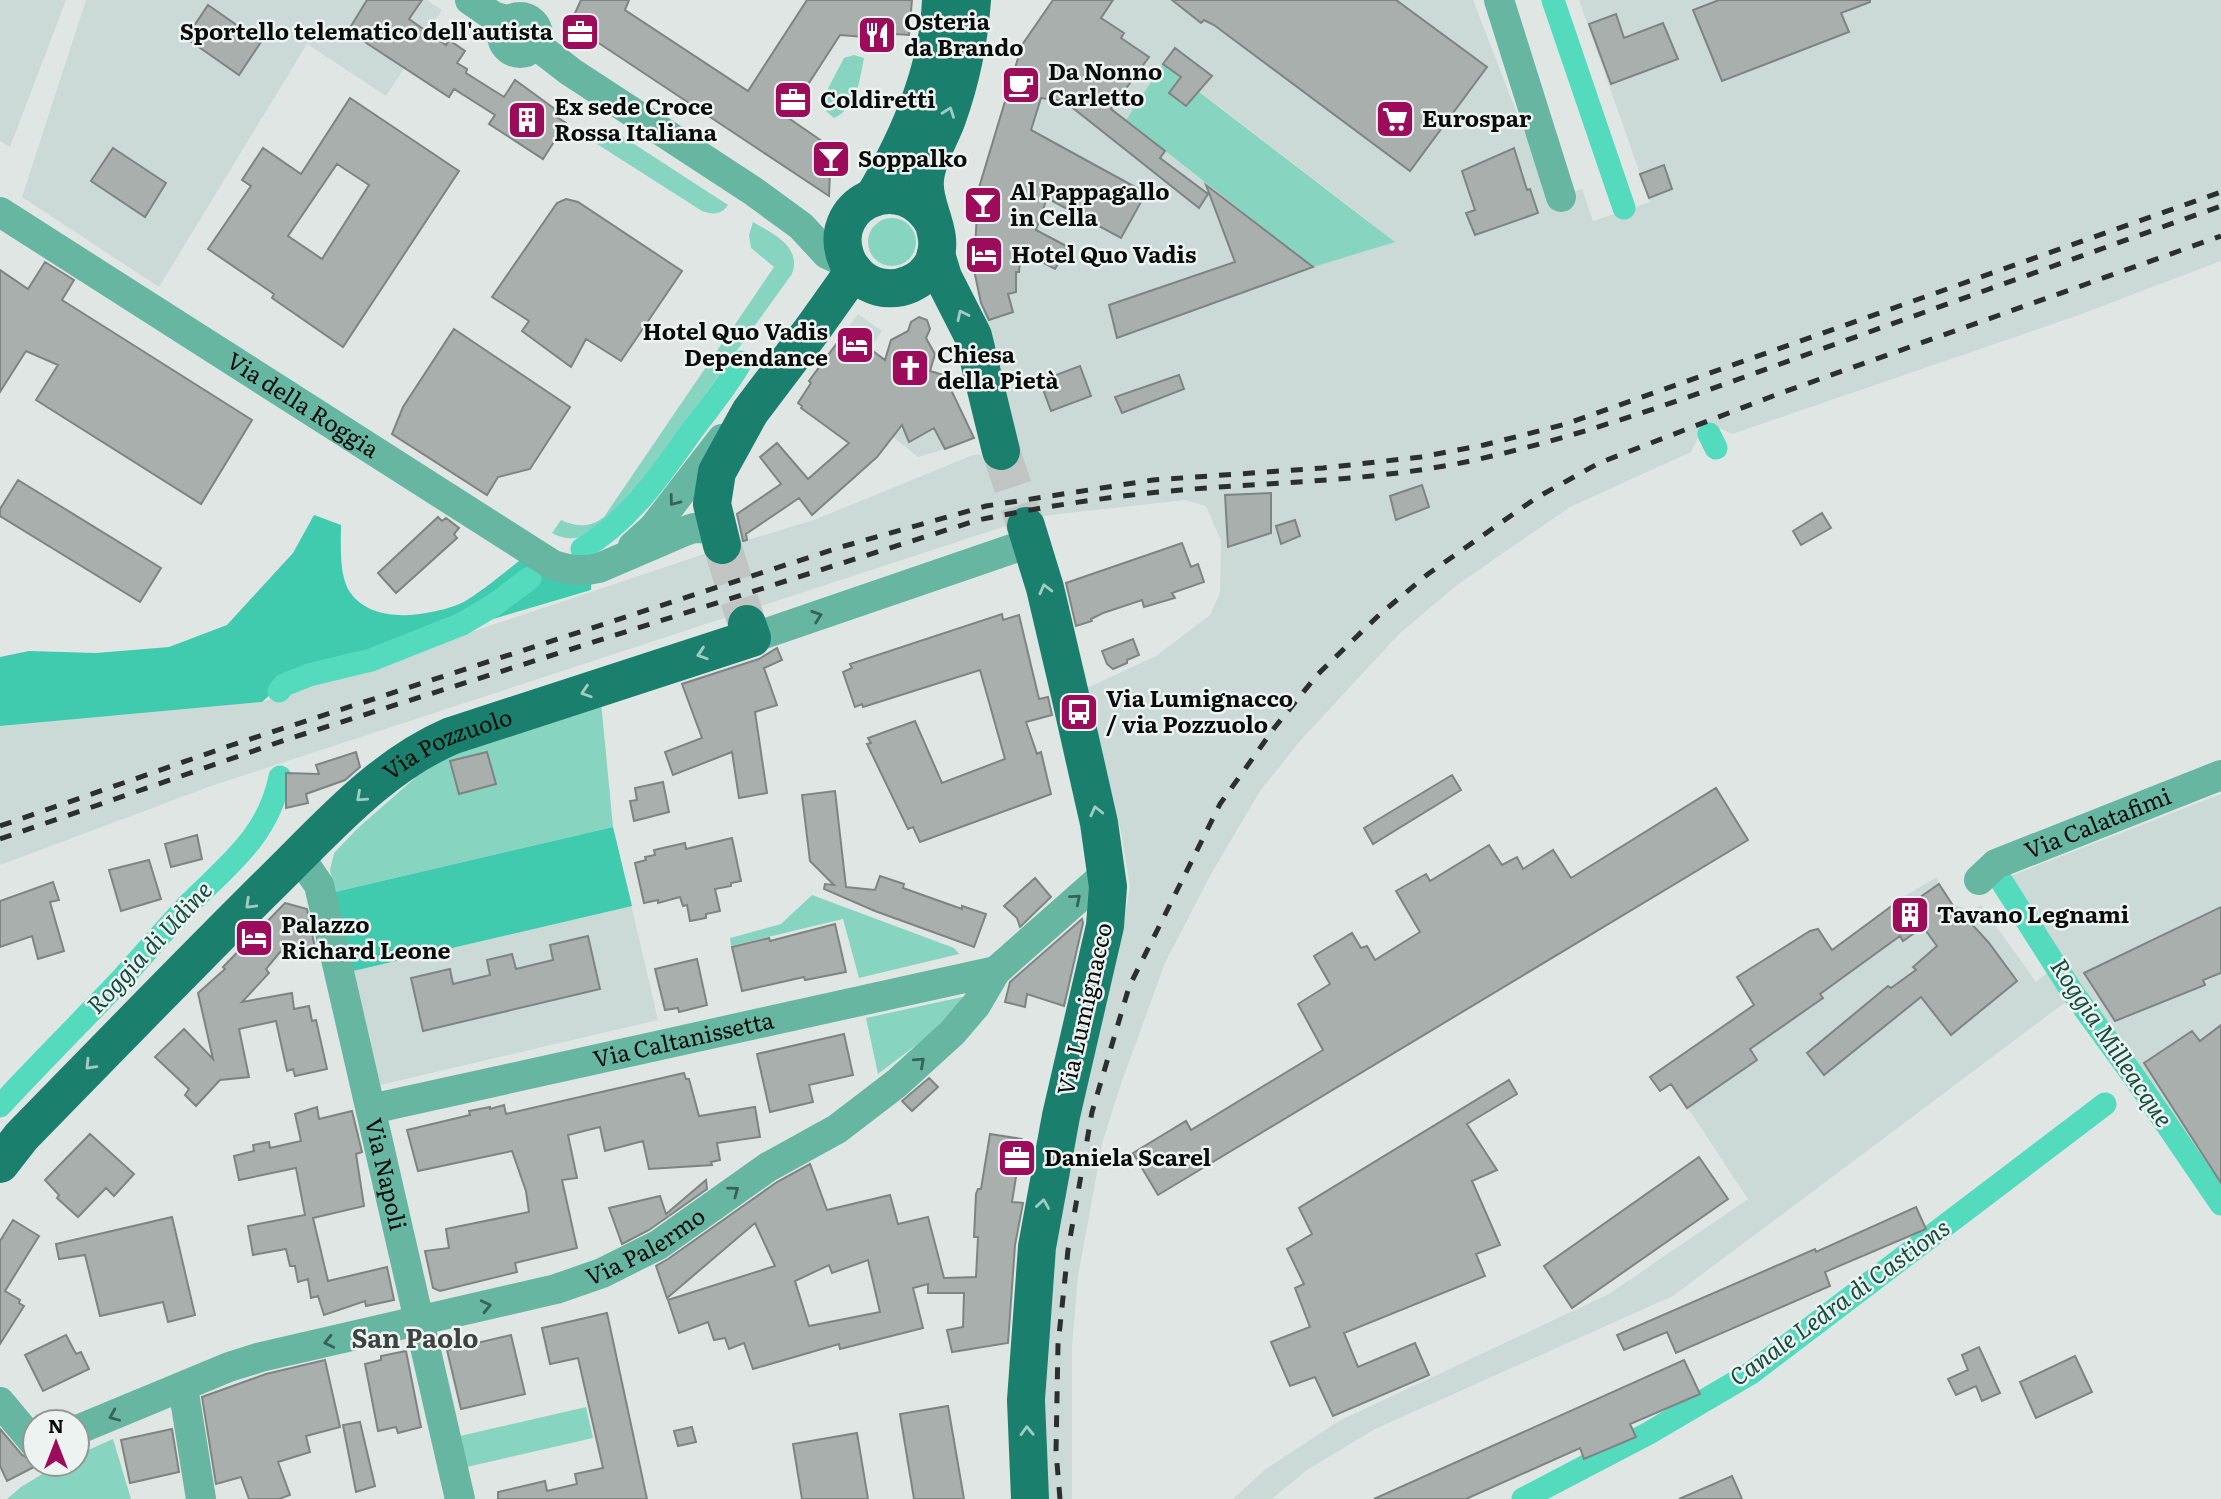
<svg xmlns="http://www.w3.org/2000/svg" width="2221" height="1499" viewBox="0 0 2221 1499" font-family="Literata,serif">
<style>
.built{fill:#cbdad6;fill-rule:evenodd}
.green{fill:#87d5c1}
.forest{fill:#40cbaf}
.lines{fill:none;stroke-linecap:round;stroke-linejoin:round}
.canal{stroke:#54dbbe;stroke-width:23}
.building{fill:#a9afad;stroke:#7e8482;stroke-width:2;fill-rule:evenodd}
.major-tunnel{stroke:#c0c5c4;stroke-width:38;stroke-dasharray:38 19;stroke-linecap:butt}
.minor{stroke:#67b6a2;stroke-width:30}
.major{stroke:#1a806d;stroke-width:38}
.rail{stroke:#2c2f2f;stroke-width:5;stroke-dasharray:12 12;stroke-linecap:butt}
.oneway{stroke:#a3cbc3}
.oneway2{stroke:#386157}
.labels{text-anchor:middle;stroke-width:5;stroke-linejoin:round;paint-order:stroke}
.poi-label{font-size:23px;font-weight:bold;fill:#0a0c0c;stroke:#edf3f1;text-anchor:start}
.street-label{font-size:23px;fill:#0a0c0c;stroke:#edf3f1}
.water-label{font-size:24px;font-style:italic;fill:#124c40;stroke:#edf3f1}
.quarter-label{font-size:26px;font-weight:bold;fill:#3d4341;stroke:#edf3f1}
</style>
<rect width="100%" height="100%" fill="#e0e6e4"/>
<path class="built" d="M0 0H66L10 147 0 141Z
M86 0H427L442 10 386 96 307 44 159 287 22 197Z
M1053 0H1473L1528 142 1548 201 1582 189 1593 221 1650 202 1579 0H2221V261L2076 316 1732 434 1721 429 1698 438 1691 452 1570 507 1457 585 1400 633 1300 741 1260 791 1211 874 1165 963 1122 1081 1103 1140 1078 1276 1072 1346V1499H1045L1046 1314 1066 1174 1124 924 1130 886 1121 832 1087 688 1156 656 1210 615 1220 593 1221 541 1206 506 1185 500 1050 515 1012 524 214 785 0 865V726L262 702 731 545 814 520 973 455 980 454 984 461 1015 450 974 272 978 191 1022 45ZM1199 91 1366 219 1394 242 1237 207 1126 120 1169 93 1185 106Z
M858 314 882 331 868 351 915 380 945 449 918 457 893 437 809 381Z
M2221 794V1193L2083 989 1673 1296 1375 1429 1307 1470 1272 1499H1233L1266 1469 1339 1421 1609 1294 1748 1199 1662 1069 1832 950 1893 903 1937 877 1939 884 1952 904 1972 911 1981 905 2036 982 2064 959 2011 876Z
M613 827 658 1020 380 1085 335 892Z"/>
<path class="green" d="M854 55 864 58C859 81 858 107 834 118L826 111 824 96 844 58Z
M1163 64 1181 77 1169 93 1185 106 1198 91 1395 242 1313 267 1126 120Z
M608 127 728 205C721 215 713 215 702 211L597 144Z
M868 242a24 24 0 1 1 48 0a24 24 0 1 1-48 0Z
M753 222C773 234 802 246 792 274L642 482C621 508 590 554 552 533L561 520C576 527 590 528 604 517L774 267 751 248 749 235Z
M601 702 613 827 335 892 330 870 334 853 358 828 416 777 450 755Z
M812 895 954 948 959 954 859 978 843 919 731 946 730 938 781 924Z
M971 995 927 1037 878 1074 866 1018Z
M586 1407 593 1438 467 1467 460 1436Z
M113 1439 131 1499H7L21 1487 59 1464H77V1455Z"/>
<path class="forest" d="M314 515 341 525C341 544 339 572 348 589 369 625 424 617 457 605 473 599 507 570 523 558L591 579V590L459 629 428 634 283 683 262 702 0 726V657L29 651 96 653 169 647 227 625 293 553Z
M613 827 632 906 353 971 335 892Z"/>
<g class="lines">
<path class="canal" d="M1553 0 1624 208
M1709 434 1716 448
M582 549C630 520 659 477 691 432 708 409 727 387 741 362
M279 691 284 685 309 675 371 660 462 624 494 605 530 578
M2002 882 2073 993 2135 1078 2221 1204
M0 1106C39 1064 79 1024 118 983 142 957 165 929 189 904 229 864 268 836 280 777
M1523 1499 1649 1433 1751 1373 2105 1104"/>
</g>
<path class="building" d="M367 0H422L409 19 446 45 449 40 465 51 457 63 467 69 466 73 504 97 515 80 559 112 557 117 566 123 543 159 489 124 495 115 454 89 449 97 348 31Z
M581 0H629L625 10 748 91 807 0H912L909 35 895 34 889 39 840 35 787 117 842 155 830 171 829 196 570 24Z
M1053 0H1113L1101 18 1124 33 1121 38 1149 57 1111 109 1165 151 1160 158 1208 194 1199 208 1064 101 1041 98 1031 130 1146 193 1121 238 1047 198 1036 230 1068 247 1055 269 1021 251 1019 272H1016V292L1008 294 1013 312 989 320 981 303 974 270 978 191 1022 45Z
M1172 0H1396L1487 67 1410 171 1214 25 1204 20 1201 23Z
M1719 0H1870V2L1841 13 1849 32 1722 81 1693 10Z
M208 5 261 42 239 75 186 38Z
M1616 14 1624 38 1663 23 1678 59 1611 84 1589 24Z
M1175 48 1212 76 1186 106 1169 93 1181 77 1163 64Z
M350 98 459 171 343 347 272 298 274 294 208 249 251 186 242 180 263 148 301 174ZM337 164 369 185 322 259 288 236Z
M113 148 166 183 145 217 91 181Z
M1514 148 1527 190 1530 189 1538 213 1475 235 1466 213 1475 210 1462 171Z
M1664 165 1672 189 1649 198 1640 174Z
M1206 185 1313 267 1117 338 1109 305 1235 262Z
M566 199 578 202 682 271 621 361 586 339 571 367 522 331 529 321 492 297 557 203Z
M45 262 74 280 62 300 252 420 201 504 36 400 58 365 26 351 0 392V270L28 289Z
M919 317 927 320 930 329 926 338 935 354 930 371 944 375 974 438 945 449 934 428 909 442 902 425 877 457 812 515 799 498 746 534 747 540 743 541 737 514 781 484 760 457 777 443 808 479 849 443 801 408 802 406 798 403 811 383 809 381 846 331 885 360 891 340 908 331 911 322Z
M454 329 570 407 530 469 498 477 487 495 392 434 403 407Z
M1080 366 1091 396 1051 411 1040 381Z
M1179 375 1184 389 1122 413 1115 397Z
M18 480 161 568 140 602 0 516V509Z
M1422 485 1429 507 1396 520 1390 496Z
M1271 493V533L1228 547 1225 495Z
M1822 513 1831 528 1801 545 1793 531Z
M438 517 442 521 446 518 459 528 454 534 457 538 396 593 378 573Z
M1295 520 1300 536 1281 544 1276 526Z
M1182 543 1191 567 1198 564 1204 582 1172 593 1175 598 1144 607 1142 600 1103 613 1091 619 1092 621 1076 626 1066 583Z
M1002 614 1003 620 1019 615 1039 699 1048 697 1052 715 1026 722 1037 754 1041 752 1051 794 920 842 913 827 908 829 867 744 871 743 868 738 915 721 942 783 1005 759 980 670 863 707 862 704 855 707 843 672 852 668 850 664Z
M1133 639 1139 655 1127 660V663L1113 669 1107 664 1102 651Z
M777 648 782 660 764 668 777 705 755 712 767 793 739 798 732 752 673 775 665 752 702 738 682 684 759 659Z
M356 752 360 767 345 780 306 794 308 803 286 808V773L319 774 316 765Z
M487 752 496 784 459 794 450 761Z
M1452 775 1461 790 1373 844 1364 828Z
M663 782 669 812 634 821 630 801 637 800 635 788Z
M1716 788 1748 840 1158 1195 1133 1153 1186 1121 1191 1130 1323 1050 1298 1004 1330 984 1314 956 1352 933 1361 948 1367 946 1375 960 1420 932 1396 891 1426 874 1430 881 1489 845 1502 865 1517 857 1523 869 1553 850 1571 878Z
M835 791 846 887 875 890 880 876 904 884 903 888 962 909V906L986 914 974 947 875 911 824 889 825 884 834 885 810 861 802 795Z
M197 835 202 859 171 867 165 844Z
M732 838 741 881 731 883V886L715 889 720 911 706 914V918L690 921 687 905 683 906 680 897 658 903V900L644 903 635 863 646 860 645 857 655 855 654 850 685 843 686 849Z
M149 860 161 899 121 911 109 870Z
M1035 878 1051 897 1020 927 1017 918 1004 906Z
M53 882 59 900 50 902 64 951 38 959 32 936 0 947V901Z
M1939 884 1965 924 1969 921 1989 943 2017 981 1951 1035 1921 997 1824 1075 1807 1053 1888 986 1891 988 1916 970 1913 967 1937 946 1923 927 1903 941 1900 936 1820 994 1823 998 1750 1049 1757 1060 1687 1108 1671 1084 1660 1091 1650 1077 1754 1005 1737 977 1810 931 1818 929 1832 950 1893 905 1902 901 1906 907Z
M285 903 307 909 315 948 280 952 266 969 269 973 242 1002 292 993 294 1009 309 1006 312 1021 316 1020 327 1069 295 1076 293 1069 287 1071 276 1021 239 1029 249 1077 220 1080 196 1106 185 1095 189 1089 155 1057 184 1029 213 1059 198 993 225 969 223 967Z
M2221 907V973L2203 980 2205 985 2115 1021 2084 973Z
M1082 919 1083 923 1064 1006 1027 994 1025 1007 1005 1002 1010 982Z
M835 924 846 972 805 980 804 977 742 991 732 947 769 938 770 941Z
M588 936 600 989 423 1031 411 978 450 969 453 984 490 975 487 960 512 954 516 969 553 960 550 945Z
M697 959 707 1005 679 1012 678 1008 665 1010 655 969Z
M2221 1025V1183L2144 1063 2192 1031 2200 1041Z
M844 1034 853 1075 809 1085 813 1102 770 1112 757 1054Z
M684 1073 686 1079H689L699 1116 755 1107 760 1137 717 1143 720 1160 711 1162 712 1165 649 1169 643 1141 605 1151 600 1127 568 1135 577 1178 562 1180 577 1248 515 1263 517 1272 440 1291 433 1288 425 1251 449 1248 446 1229 529 1212 526 1191 512 1151 418 1171 407 1130 470 1115 469 1111 490 1107V1109L504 1105 506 1114Z
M929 1078 938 1087 912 1111 902 1101Z
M1509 1080 1517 1094 1467 1124 1497 1170 1472 1181 1500 1245 1476 1254 1485 1276 1344 1333 1358 1367 1415 1343 1429 1375 1333 1416 1315 1377 1290 1386 1271 1342 1310 1327 1295 1288 1304 1284 1287 1249 1312 1234 1299 1208Z
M317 1107 319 1119 352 1111 362 1152 356 1154 364 1206 313 1218 328 1281 387 1267 394 1300 366 1306 365 1301 324 1315 318 1296 311 1298 308 1279 298 1282 295 1266H290L286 1249 253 1255 248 1226 305 1215 296 1168 239 1180 234 1156 254 1151 253 1145 269 1142 270 1148 301 1141 295 1114Z
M90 1134 134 1174 114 1196 106 1188 78 1217 57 1198 59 1195 45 1180Z
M990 1134 1022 1139 1012 1202 1023 1203 1015 1245 1008 1343 952 1352 947 1330 963 1327 964 1293H928V1284L913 1288 923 1328 840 1349 839 1344 753 1369 744 1343 729 1349 725 1338 714 1340 708 1322 679 1333 668 1300 775 1266 755 1223 667 1298 656 1266 668 1259 777 1182 810 1164 827 1210 890 1195 898 1224 928 1217 944 1278 976 1277 978 1237H974L976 1194 978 1189H981ZM868 1260 880 1312 809 1326 795 1281 829 1265 832 1273Z
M1699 1157 1728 1199 1572 1308 1544 1266Z
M706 1180 707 1189 649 1230 622 1244 609 1208 660 1196 666 1214Z
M1916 1207 1926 1229 1825 1272 1830 1286 1676 1353 1667 1332 1624 1350 1617 1335 1815 1249 1816 1252Z
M172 1217 195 1315 168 1322 163 1302 100 1316 85 1255 59 1259 56 1244Z
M13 1220 39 1236 5 1291 20 1300 19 1303 24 1306 0 1344V1241Z
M607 1313 647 1499H498V1492L545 1481 547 1491 577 1484 575 1474 603 1468 578 1358 550 1364 542 1328Z
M66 1335 76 1354 81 1352 89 1369 43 1391 25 1355Z
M511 1335 525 1394 461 1409 447 1350Z
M1979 1347 2000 1393 1982 1401 1976 1386 1956 1395 1948 1379 1968 1370 1962 1355Z
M406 1351 421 1427 398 1433 396 1427 378 1431 365 1364 381 1360V1356Z
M2075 1356 2092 1392 2036 1418 2020 1382Z
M325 1360 340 1427 306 1436 310 1452 278 1462 290 1495 279 1499H249L241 1477 216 1484 202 1397 266 1374Z
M1684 1360 1700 1394 1630 1424 1636 1437 1584 1459 1580 1448 1466 1499H1374Z
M948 1406 964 1499H914L900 1414Z
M360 1422 375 1486 356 1492 343 1425Z
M692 1427 696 1442 678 1446 674 1431Z
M0 1429 22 1455 33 1461 36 1466 7 1481 0 1466Z
M172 1429 179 1472 130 1483 121 1440Z
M857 1433 868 1499H802L793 1444Z
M1732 1476 1742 1499H1679Z"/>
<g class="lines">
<path class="major-tunnel" d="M1001 451 1026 526
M722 545 747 624"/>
<g class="minor">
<path d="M470 0 493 16 509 21"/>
<path d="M1499 0 1561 197"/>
<circle cx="520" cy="35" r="18"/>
<path d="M536 45 571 72 753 191 801 226 827 254 849 264"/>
<path id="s1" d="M0 212 553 565C569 570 582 572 599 568L685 531 694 528 717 529"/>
<path d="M633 546 654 527 722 439"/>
<path d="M752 638 1032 542"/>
<path id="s2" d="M299 856 319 885 460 1499"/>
<path id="s3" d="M1979 880 1996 864 2221 775"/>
<path id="s4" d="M371 1109 996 971"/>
<path d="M183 1387 201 1499"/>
<path d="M0 1402 35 1444"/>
<path id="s5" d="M77 1430 229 1367 261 1357 556 1289 602 1273 658 1245 768 1167 837 1129 897 1083 952 1033 976 1005 996 971 1107 873"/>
</g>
<g class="major">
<path d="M873 198C909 138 938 70 941 0"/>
<path d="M934 224C904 168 828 201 845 255 850 271 863 283 879 287 900 292 923 282 933 263 947 234 922 208 925 180 926 160 940 138 947 119 961 80 969 42 972 0"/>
<path d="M936 254 943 277 973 336 1001 451"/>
<path d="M1026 526 1045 588 1071 699 1099 823 1108 887 1105 926 1061 1116 1037 1247 1026 1400 1030 1499"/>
<path d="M722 545 712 504 717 472 750 412 812 330 854 271"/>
<path id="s6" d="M0 1164 21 1137C105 1051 189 964 275 879 328 827 381 766 451 736L752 638 747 624"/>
</g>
<path class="rail" d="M0 826 232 745 841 547 986 506 1153 480 1323 468 1421 457 1484 445 1566 424 2221 192
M0 839 285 740 978 520C1042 507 1105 497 1170 491 1278 481 1387 482 1492 456 1603 430 1711 389 1819 350 1953 302 2087 254 2221 206
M1060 1499 1056 1451 1058 1345 1068 1250 1092 1112 1129 987 1220 804 1275 727 1318 674 1379 615 1428 574 1536 498 1599 463 1778 394 2221 236"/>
</g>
<defs><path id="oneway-chevron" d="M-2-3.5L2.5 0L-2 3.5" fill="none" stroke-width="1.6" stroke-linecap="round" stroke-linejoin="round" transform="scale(1.75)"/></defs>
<g class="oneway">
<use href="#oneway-chevron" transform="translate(949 112) rotate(-70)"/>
<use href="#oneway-chevron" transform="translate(962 315) rotate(-116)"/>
<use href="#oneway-chevron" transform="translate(1045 589) rotate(-104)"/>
<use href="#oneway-chevron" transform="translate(702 654) rotate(162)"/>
<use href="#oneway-chevron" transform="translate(586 692) rotate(162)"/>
<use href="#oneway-chevron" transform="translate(361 797) rotate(138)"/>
<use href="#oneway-chevron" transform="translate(1096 811) rotate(-103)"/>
<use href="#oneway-chevron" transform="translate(250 904) rotate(136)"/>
<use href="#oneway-chevron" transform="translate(90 1065) rotate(134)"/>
<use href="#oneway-chevron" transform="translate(1043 1204) rotate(-81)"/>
<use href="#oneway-chevron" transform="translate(1027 1431) rotate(-92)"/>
</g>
<g class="oneway2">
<use href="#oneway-chevron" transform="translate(674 501) rotate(127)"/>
<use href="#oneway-chevron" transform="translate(817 616) rotate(-19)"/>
<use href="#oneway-chevron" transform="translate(1076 899) rotate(-40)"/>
<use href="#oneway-chevron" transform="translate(920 1062) rotate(-42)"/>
<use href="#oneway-chevron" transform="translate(734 1191) rotate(-37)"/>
<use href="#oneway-chevron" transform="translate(486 1306) rotate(-13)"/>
<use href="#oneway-chevron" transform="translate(329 1342) rotate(167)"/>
<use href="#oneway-chevron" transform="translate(114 1416) rotate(157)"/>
</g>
<defs>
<g id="office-square" transform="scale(2.0125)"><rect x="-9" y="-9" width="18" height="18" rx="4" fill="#9c0c5a" stroke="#edf3f1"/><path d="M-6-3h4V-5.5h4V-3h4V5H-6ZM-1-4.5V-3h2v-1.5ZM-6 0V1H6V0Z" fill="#fff"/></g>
<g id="restaurant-square" transform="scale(2.0125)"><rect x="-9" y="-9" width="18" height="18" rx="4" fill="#9c0c5a" stroke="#edf3f1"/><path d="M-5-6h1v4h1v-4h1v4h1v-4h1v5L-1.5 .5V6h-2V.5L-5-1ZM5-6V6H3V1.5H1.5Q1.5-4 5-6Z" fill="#fff"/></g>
<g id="cafe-square" transform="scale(2.0125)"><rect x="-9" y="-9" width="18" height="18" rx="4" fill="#9c0c5a" stroke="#edf3f1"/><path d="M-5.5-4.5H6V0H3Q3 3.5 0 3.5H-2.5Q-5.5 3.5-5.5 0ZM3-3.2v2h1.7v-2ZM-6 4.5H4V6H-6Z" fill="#fff"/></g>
<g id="supermarket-square" transform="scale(2.0125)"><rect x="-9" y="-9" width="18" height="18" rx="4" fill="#9c0c5a" stroke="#edf3f1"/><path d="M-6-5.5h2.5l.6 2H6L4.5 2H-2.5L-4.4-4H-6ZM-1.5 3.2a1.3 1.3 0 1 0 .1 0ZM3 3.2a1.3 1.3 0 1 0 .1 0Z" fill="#fff"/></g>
<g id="building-square" transform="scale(2.0125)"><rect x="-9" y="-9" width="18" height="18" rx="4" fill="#9c0c5a" stroke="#edf3f1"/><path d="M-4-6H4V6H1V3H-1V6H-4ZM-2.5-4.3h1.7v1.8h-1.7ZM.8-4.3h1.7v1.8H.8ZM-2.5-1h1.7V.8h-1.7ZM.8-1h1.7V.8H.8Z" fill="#fff"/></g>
<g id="bar-square" transform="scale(2.0125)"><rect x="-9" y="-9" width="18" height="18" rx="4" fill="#9c0c5a" stroke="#edf3f1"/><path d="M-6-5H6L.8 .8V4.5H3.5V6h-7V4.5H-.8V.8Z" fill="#fff"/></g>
<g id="hotel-square" transform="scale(2.0125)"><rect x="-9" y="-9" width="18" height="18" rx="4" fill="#9c0c5a" stroke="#edf3f1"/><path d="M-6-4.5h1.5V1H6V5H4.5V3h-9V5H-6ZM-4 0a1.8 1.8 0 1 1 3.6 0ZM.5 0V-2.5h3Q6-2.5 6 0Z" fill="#fff"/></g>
<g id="church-square" transform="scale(2.0125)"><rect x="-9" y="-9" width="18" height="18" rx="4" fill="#9c0c5a" stroke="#edf3f1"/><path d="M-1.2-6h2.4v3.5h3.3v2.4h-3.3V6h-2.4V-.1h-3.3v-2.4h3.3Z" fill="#fff"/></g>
<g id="bus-square" transform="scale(2.0125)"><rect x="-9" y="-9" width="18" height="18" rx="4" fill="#9c0c5a" stroke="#edf3f1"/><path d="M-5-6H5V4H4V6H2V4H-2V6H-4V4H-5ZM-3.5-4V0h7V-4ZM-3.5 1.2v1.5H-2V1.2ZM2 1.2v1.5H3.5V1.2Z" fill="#fff"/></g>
</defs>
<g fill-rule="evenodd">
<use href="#office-square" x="580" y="32"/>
<use href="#restaurant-square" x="877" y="35"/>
<use href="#cafe-square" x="1021" y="85"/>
<use href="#office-square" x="793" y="100"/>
<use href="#supermarket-square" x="1395" y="119"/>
<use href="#building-square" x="527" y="120"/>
<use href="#bar-square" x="831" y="159"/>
<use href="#bar-square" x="983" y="205"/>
<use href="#hotel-square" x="984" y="255"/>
<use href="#hotel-square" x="855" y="345"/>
<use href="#church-square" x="910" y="368"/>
<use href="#bus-square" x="1079" y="712"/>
<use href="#building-square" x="1910" y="915"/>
<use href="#hotel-square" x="254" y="938"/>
<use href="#office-square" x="1017" y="1158"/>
</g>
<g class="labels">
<g class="poi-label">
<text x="904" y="30">Osteria<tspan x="904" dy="26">da Brando</tspan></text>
<text x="553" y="40" text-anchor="end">Sportello telematico dell'autista</text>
<text x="1048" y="80">Da Nonno<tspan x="1048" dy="26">Carletto</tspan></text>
<text x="820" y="108">Coldiretti</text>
<text x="554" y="115">Ex sede Croce<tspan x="554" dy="26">Rossa Italiana</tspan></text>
<text x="1422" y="127">Eurospar</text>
<text x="858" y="167">Soppalko</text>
<text x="1010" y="200">Al Pappagallo<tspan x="1010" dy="26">in Cella</tspan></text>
<text x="1011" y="263">Hotel Quo Vadis</text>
<text x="828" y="340" text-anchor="end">Hotel Quo Vadis<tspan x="828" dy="26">Dependance</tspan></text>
<text x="937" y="363">Chiesa<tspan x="937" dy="26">della Pietà</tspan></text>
<text x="1106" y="707">Via Lumignacco<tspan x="1106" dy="26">/ via Pozzuolo</tspan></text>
<text x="1937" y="923">Tavano Legnami</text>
<text x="281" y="933">Palazzo<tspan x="281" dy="26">Richard Leone</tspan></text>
<text x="1044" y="1166">Daniela Scarel</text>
</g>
<g class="street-label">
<text dy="8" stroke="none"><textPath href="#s1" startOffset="359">Via della Roggia</textPath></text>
<text dy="8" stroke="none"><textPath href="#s6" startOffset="618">Via Pozzuolo</textPath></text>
<text dy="8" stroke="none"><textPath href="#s3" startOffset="133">Via Calatafimi</textPath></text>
<text transform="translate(1085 1009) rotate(-77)" y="8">Via Lumignacco</text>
<text dy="8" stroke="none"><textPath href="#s4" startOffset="320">Via Caltanissetta</textPath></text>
<text dy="8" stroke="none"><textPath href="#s2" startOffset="332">Via Napoli</textPath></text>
<text dy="8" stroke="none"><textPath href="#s5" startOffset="600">Via Palermo</textPath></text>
</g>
<g class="water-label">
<text transform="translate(150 948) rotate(-47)" y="8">Roggia di Udine</text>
<text transform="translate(2111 1043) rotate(56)" y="8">Roggia Milleacque</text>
<text transform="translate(1840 1303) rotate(-36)" y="8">Canale Ledra di Castions</text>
</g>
<g class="quarter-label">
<text x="415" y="1348">San Paolo</text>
</g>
</g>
<g transform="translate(56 1443)"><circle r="33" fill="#edf3f1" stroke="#929795" stroke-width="2"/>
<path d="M0-5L12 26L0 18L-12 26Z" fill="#9c0c5a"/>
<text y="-10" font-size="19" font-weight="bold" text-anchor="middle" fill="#0a0c0c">N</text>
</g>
</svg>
